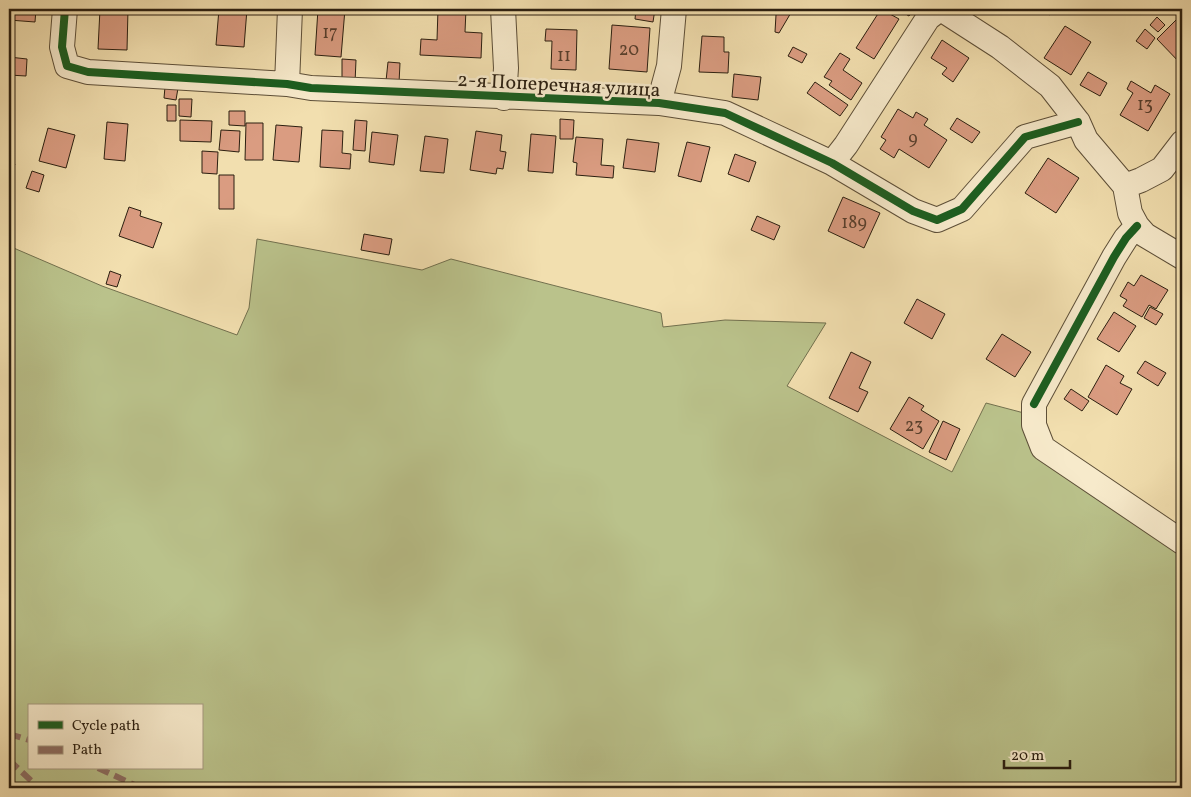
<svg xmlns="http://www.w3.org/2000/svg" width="1191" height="797" viewBox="0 0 1191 797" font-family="Vollkorn,serif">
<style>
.green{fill:#bac28b;stroke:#72704e;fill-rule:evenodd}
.building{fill:#da9c81;stroke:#2b1f10}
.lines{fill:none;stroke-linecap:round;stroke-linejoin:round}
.minor-casing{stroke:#5d4f38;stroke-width:26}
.minor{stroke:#f7eacb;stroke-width:24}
.quiet{stroke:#8d6e63;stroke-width:6;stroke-dasharray:12 6;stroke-linecap:butt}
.cycleway-casing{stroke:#f7eacb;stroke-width:11}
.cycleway{stroke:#1b5e20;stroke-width:8}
.labels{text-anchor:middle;stroke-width:5;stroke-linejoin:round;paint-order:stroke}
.number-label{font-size:18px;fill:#573e2c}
.street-label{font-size:20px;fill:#2b1f10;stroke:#f7eacb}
</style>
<rect width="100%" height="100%" fill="#f2dfaf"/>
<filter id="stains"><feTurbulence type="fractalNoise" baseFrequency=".004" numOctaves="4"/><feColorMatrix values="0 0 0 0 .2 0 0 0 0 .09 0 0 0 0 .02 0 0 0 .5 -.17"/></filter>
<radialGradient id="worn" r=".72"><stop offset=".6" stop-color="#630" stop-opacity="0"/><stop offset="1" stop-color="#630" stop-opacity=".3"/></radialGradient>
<path class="green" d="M257 239 422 270 451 259 661 313 663 327 725 320 826 323 787 386 952 472 986 403 1024 413 1046 446 1175 528 1182 519V788H9V246L102 286 237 335 249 308ZM29 706H201V768H29Z"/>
<path class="building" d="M9 9H36L35 22 9 20Z
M100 9H128L127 50 98 49Z
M219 9H247L244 47 216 45Z
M318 9H345L341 57 315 55Z
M438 9H466L465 32 482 33 481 58 420 55 421 39 437 40Z
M636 9H655L653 22 635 19Z
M780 9H788L792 11 779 33 775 32 776 15Z
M881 9 899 19 874 59 856 48Z
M897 9H914L909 16Z
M1042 9H1054L1050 15Z
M1182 14V65L1157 39Z
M1157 17 1165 25 1158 32 1150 25Z
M612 25 650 28 647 72 609 69Z
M1065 26 1091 42 1071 75 1044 58Z
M546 29 577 30 576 70 551 69 552 41H545Z
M1145 29 1155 38 1147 49 1136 41Z
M702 36 724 37V52H729L728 73 699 72Z
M942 40 969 58 953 82 942 74 947 68 931 58Z
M793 47 807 54 802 63 788 56Z
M840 53 850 59 843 70 862 83 851 100 829 85 832 81 824 77Z
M9 57 27 59 26 76 9 75Z
M342 59 356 60 355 83H342Z
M388 62 400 63 399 83 386 81Z
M1088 72 1107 83 1100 96 1080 85Z
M734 74 761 77 758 100 732 97Z
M1131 81 1151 93 1155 85 1170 94 1148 131 1120 115 1133 93 1127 89Z
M815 82 848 105 840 116 807 93Z
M165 87 178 88 176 100 164 98Z
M179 99H192L191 117 179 116Z
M167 105H176V121H167Z
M898 109 913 118 916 112 928 119 924 125 947 140 929 168 899 149 894 158 880 149 886 140 881 137Z
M229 111H245V126L229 125Z
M957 118 980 132 972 143 950 129Z
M560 119 574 120 573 139H560Z
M180 120 212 121 211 142 180 141Z
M355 120 367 121 365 151 353 150Z
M107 122 128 124 125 161 104 159Z
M246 123H263V160H245Z
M276 125 302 127 299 162 273 160Z
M48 128 75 135 66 168 39 161Z
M221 130 240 131 239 152 219 150Z
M322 130 343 131 342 153 351 154 350 169 320 167Z
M476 131 502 135 500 151 506 152 503 169 497 168 496 174 470 170Z
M372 132 398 135 394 165 369 162Z
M531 134 556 136 553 173 528 171Z
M425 136 448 139 444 173 420 171Z
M576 137 603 139 601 165 614 166 613 178 576 175 577 163 573 162Z
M627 139 659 143 655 172 623 168Z
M687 142 710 147 701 182 678 176Z
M202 151 218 152 217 174 202 173Z
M735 154 756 162 749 182 728 174Z
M1048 158 1079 178 1056 213 1025 193Z
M9 161 15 164 9 176Z
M32 171 44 175 39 192 26 188Z
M219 175H234V209H219Z
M843 197 880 213 864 248 828 231Z
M129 207 141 211 140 216 162 223 153 248 119 236Z
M757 216 780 226 774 240 751 230Z
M364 234 392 239 389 255 361 250Z
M110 271 121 275 117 287 106 284Z
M1141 275 1168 290 1156 309 1149 305 1142 317 1123 306 1127 300 1120 296 1128 282 1134 286Z
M917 299 945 314 932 339 904 323Z
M1150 307 1163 314 1156 325 1144 318Z
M1114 312 1136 326 1119 352 1097 339Z
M1002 334 1031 352 1015 377 986 359Z
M851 352 871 362 859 388 868 392 858 412 829 398Z
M1145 361 1166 373 1158 386 1137 373Z
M1106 365 1124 376 1120 383 1132 389 1117 415 1088 397Z
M1071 389 1089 401 1082 411 1064 399Z
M909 397 924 406 921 410 939 421 923 449 890 429Z
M943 421 960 429 946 460 929 452Z"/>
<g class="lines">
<g class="minor-casing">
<path id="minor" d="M65 9 62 47 67 66 88 72 287 84 311 88 659 103 725 113 832 163 913 211 937 220 962 209 1025 137 1078 122
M503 9 506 68 504 98
M941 9 1000 47 1050 86 1078 122 1086 140 1125 186 1130 213 1137 226 1145 235 1182 257
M287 84 290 9
M659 103 669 66 674 9
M832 163 846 145 928 18 940 9
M1125 186 1141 180 1162 169 1182 143
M1137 226 1126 238 1114 257 1034 404V425L1043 448 1182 542"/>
</g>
<use href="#minor" class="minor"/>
<path class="quiet" d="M9 734 29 740
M9 760 39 788
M98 768 141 788"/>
<g class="cycleway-casing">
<path id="cycleway" d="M65 9 62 47 67 66 88 72 287 84 311 88 659 103 725 113 832 163 913 211 937 220 962 209 1025 137 1078 122
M1034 404 1114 257 1126 238 1137 226"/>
</g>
<use href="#cycleway" class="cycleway"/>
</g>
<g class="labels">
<g class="number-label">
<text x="330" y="38">17</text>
<text x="629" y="55">20</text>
<text x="564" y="61">11</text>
<text x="1145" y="110">13</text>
<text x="913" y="144">9</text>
<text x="854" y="228">189</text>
<text x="914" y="431">23</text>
</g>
<g class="street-label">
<text transform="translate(559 84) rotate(3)" y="7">2-я Поперечная улица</text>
</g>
</g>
<rect width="1191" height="797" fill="none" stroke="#f2dfaf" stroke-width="30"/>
<rect x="10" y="10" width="1171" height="777" fill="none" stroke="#2b1f10" stroke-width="2.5"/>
<rect x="15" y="15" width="1161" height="767" fill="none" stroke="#2b1f10"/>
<rect x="28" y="704" width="175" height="65" fill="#f7eacb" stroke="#a59980"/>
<rect x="38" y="721" width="25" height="8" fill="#1b5e20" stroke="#a59980"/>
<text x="72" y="730" font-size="15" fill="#2b1f10">Cycle path</text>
<rect x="38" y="746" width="25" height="8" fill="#8d6e63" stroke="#a59980"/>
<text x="72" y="754" font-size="15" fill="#2b1f10">Path</text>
<path d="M1004 760v8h66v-8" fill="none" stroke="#2b1f10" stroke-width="2.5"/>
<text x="1011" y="760" font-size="15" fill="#2b1f10" stroke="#f7eacb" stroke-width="4" paint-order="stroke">20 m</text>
<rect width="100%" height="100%" filter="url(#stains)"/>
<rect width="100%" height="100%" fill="url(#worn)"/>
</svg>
